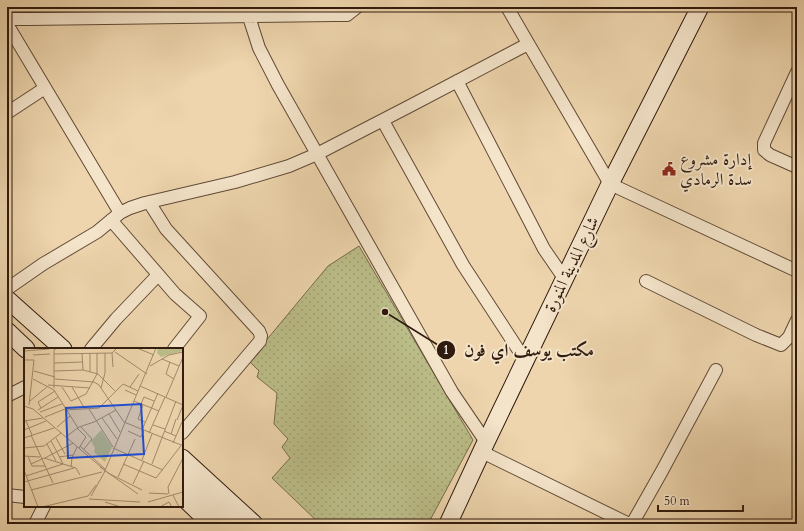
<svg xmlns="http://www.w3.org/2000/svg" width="804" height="531" viewBox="0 0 804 531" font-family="Cardo,Amiri,serif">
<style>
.green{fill:url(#green-dots);stroke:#766c4b}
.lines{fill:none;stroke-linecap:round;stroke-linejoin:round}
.street-casing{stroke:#604a36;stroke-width:14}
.secondary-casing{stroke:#301b0e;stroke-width:19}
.street{stroke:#f4e4ca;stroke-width:12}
.secondary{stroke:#f4e4ca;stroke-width:17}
.labels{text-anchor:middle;stroke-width:4;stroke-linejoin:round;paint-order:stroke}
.poi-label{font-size:17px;fill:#301b0e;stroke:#f4e4ca;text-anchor:start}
.street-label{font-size:17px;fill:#301b0e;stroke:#f4e4ca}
.inset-road{fill:none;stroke:#a28b6d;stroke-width:1}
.view{fill:#1d4ed8;fill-opacity:0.15;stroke:#1d4ed8;stroke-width:2}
.inset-edge{fill:none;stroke:#301b0e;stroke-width:2}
.leader{fill:none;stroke:#301b0e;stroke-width:1.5}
.callout-dot{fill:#301b0e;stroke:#f4e4ca;stroke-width:1.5}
.mark-label{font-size:12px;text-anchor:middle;font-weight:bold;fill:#fff}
.callout-label{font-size:18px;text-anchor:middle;font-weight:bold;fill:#301b0e;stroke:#f4e4ca;stroke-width:4;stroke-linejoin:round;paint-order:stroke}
</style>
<defs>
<pattern id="green-dots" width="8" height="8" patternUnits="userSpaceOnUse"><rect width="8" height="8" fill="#bbbd88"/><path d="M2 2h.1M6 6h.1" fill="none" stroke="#a1a274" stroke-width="1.8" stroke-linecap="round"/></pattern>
</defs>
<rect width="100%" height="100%" fill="#eed5ad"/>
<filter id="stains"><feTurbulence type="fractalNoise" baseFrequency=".005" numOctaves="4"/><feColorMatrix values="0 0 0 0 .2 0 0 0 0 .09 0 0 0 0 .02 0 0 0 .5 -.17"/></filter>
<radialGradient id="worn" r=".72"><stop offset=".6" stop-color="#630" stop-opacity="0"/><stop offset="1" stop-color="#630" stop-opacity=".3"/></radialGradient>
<path class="green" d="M359 246 473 440 428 524H320L272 478 290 458 282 447 288 439 274 424 277 393 257 377 259 371 249 361 328 266Z"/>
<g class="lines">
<g class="street-casing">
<path id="street" d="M507 7 610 184 797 271
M249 17 259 48 278 85 452 392 486 442
M7 19H28C130 17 233 17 335 15H347L357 7
M7 24 120 213
M797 72 764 143V150L770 155 797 167
M457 81 544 249 564 278
M7 113 45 88
M383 121 463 265 525 360
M149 202 166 229 259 331 261 336 260 341 182 433
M111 220 175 294 200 316 174 349
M646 281 756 335 781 345 789 337 797 320
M7 289 43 264 97 232 120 213 130 208 145 203 235 182 289 166 317 154 408 107 528 44
M91 349 116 319 158 275
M7 396 25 387
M482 452 629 524
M7 495 25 497
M35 524 44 506
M632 524 662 471 716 370"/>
</g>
<g class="secondary-casing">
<path id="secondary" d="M7 299 63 349
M7 331 26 349
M182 458 254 524
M182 478 233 524
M182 496 211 524
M448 524 486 442 610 184 700 7"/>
</g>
<use href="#street" class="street"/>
<use href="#secondary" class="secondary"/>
</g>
<defs>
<g id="civic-bare" transform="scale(1.08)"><path d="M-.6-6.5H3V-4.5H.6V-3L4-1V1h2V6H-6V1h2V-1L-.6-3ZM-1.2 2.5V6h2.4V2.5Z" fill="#8f2418" stroke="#f4e4ca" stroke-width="2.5" paint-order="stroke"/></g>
</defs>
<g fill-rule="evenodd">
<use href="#civic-bare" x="669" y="169"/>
</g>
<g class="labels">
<g class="poi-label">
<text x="680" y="165">إدارة مشروع<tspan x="680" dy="20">سدة الرمادي</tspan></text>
</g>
<g class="street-label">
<text transform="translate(571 264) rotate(-64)" y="6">شارع المدينة المنورة</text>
</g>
</g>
<g transform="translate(24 348)">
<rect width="159" height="159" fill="#eed5ad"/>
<path d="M134 0H159V3L137 9 133 5ZM77 82 88 99 81 114 70 104 71 100 67 93Z" fill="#bbbd88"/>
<path class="inset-road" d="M113 0 130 7M0 3 25 1M91 4 123 26M58 5 59 22M66 5V24M88 5 89 19M30 6 88 5 93 0M9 7 26 6M138 11 155 18M0 12H10L5 57M146 14 142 26 150 31M30 15 59 14M126 18 145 7 159 4M10 23 31 29M30 23 59 22 74 26 91 43M9 31 30 42 54 80M31 31 70 34 75 37 100 74 157 97M24 37 66 40M116 38 159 57M38 39 47 53 62 46 73 26V5M48 39 61 61M106 39 115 26M30 40V2L33 0M77 40 81 25V5M101 42 112 47M142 49 159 9M6 53 24 38M110 53 135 63M117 56 120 49 130 53M119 57 114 71 121 74M0 58 9 61 84 125 118 142M17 60 14 54 31 43M65 61 89 99M14 62 34 49M42 62 75 60 99 36 114 43M16 64 38 56M85 66 96 84M21 69 41 61M78 70 93 91M153 72 159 57M0 73 19 70M2 73 8 87M129 77 141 81M33 79 46 68M57 79 68 91 60 101M53 80 62 89 55 100M0 82 22 73M118 82 134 45M104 83 117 89 120 82M140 83 152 88 149 95M125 85 141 49M147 86 152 71M7 87 29 135M43 88 55 79 70 74 92 62M152 88 158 74M0 90 30 80M32 90 41 106M27 93 33 104M23 96 32 113M56 98 81 121M0 100 20 98 37 85M89 100 139 122M0 108 16 109M4 108 8 118H21M35 109 49 107M21 110 49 95M118 112 128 86M7 116 20 110 52 120 56 127M99 116 132 130 159 95M128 116 152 53M47 119 48 110 53 99M76 119 114 146M0 122 14 159M2 128 39 116 33 104M94 129 111 91M0 134 50 120M109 136 120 113M7 142 78 124M125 145 144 146M145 146 144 139 159 110M149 147 155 159M64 148 72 137M67 148 80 125 132 0M65 151 116 154M81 154 97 159M124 154 159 144M18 159 64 148M136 159 145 154 148 159"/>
<path class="view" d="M117 56 120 106 44 110 42 60Z"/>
<rect width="159" height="159" class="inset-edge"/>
</g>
<path class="leader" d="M385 312L446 350"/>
<g class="callout-dot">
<circle cx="385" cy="312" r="4"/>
<circle cx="446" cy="350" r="10"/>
</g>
<g class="mark-label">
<text x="446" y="354">1</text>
</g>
<g class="callout-label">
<text x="529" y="356">مكتب يوسف اي فون</text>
</g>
<rect width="804" height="531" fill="none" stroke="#eed5ad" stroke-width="24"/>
<rect x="8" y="8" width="788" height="515" fill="none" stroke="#301b0e" stroke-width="2"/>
<rect x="12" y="12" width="780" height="507" fill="none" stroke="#301b0e"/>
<path d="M658 505v6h85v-6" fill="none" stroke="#301b0e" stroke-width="2"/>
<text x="664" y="505" font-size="12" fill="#301b0e" stroke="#f4e4ca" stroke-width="3" paint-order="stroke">50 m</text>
<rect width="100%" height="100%" filter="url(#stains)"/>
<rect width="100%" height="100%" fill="url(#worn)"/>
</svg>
